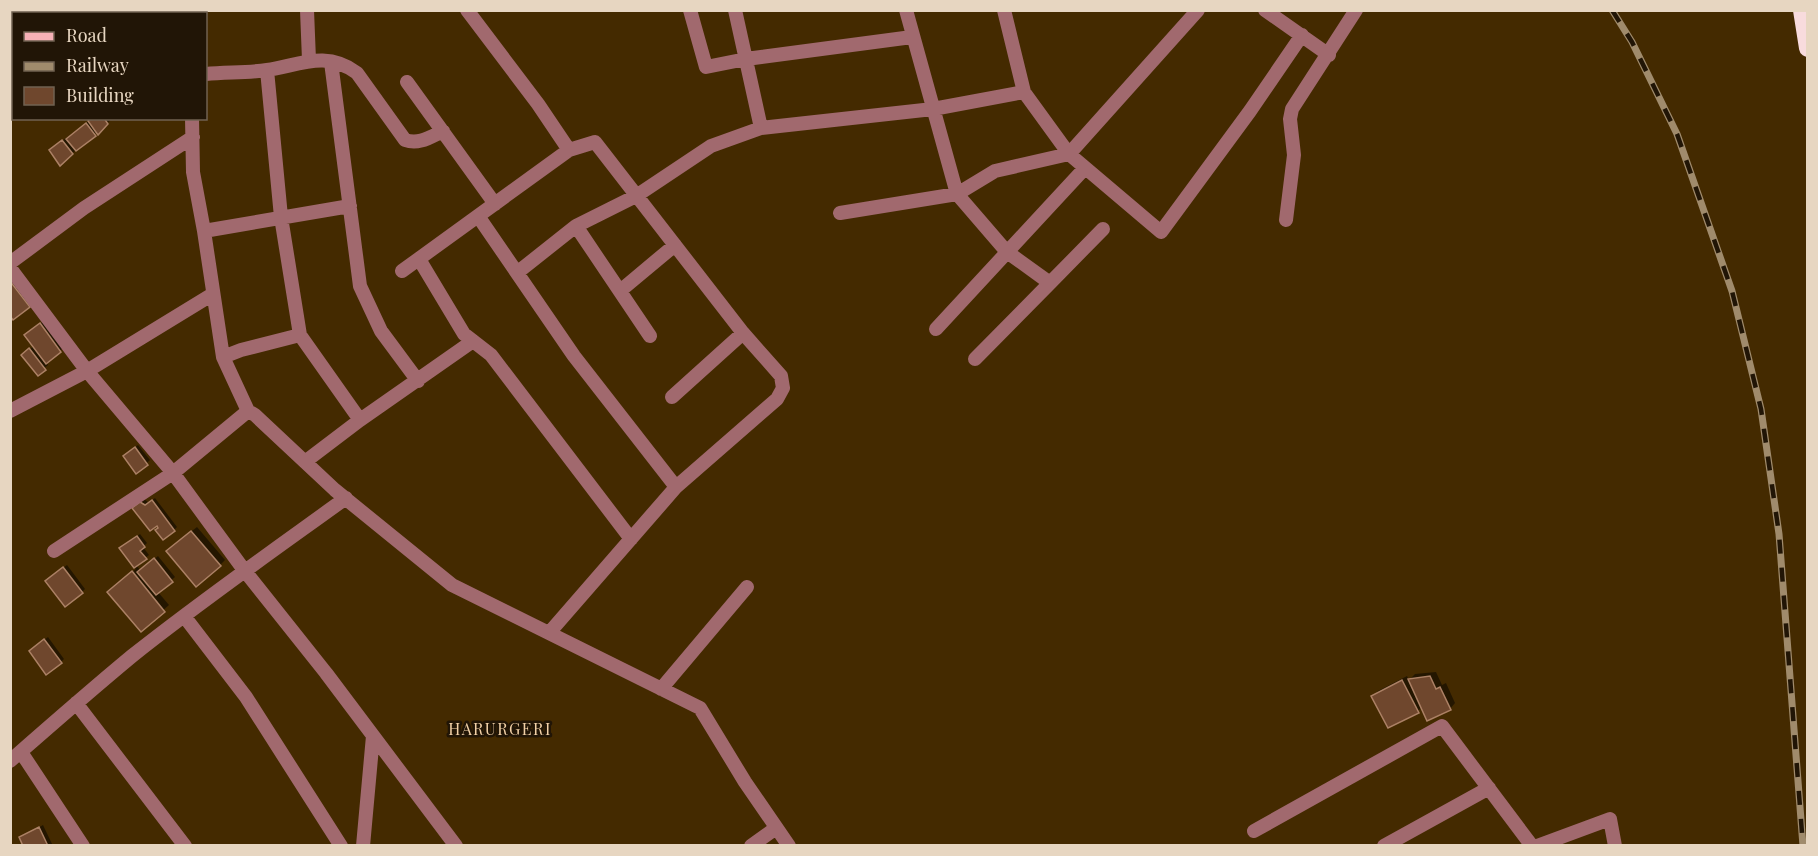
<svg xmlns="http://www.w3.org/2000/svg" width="1818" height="856" viewBox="0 0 1818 856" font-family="'Playfair Display',serif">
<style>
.shadow{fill:#0007}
.building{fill:#6f472d;stroke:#ac8165;stroke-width:1.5}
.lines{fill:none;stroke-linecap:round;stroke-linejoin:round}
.minor{stroke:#a1696e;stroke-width:14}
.major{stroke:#f6b1b6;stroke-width:15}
.highway{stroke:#f8dbdd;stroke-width:18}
.rail-casing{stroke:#a08b6c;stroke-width:7}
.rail{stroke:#211506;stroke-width:4.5;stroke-dasharray:14;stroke-linecap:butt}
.labels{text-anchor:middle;stroke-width:5;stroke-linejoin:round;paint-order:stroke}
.neighbourhood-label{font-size:16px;letter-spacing:1.5px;fill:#f2d1a7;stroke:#211506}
</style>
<rect width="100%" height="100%" fill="#442a00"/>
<path class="shadow" d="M92 118H113L60 164 55 147 66 138 67 140Z
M14 278 33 303 14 317 10 313V280Z
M44 321 63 348 46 362 48 365 38 374 26 352 34 346 29 332Z
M138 445 150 460 137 472 128 453Z
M155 498 177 527 174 530 160 528 134 508 144 499 149 503Z
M197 527 225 560 220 565 173 546Z
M140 534 147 543 143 547 149 555 136 565 141 571 158 556 175 577 158 592 169 605 141 630 114 586 136 569 121 549Z
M67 565 85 589 82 592 50 578Z
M48 637 64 659 61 662 34 648Z
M1436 672 1442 685 1446 683 1455 703 1450 709 1422 707 1418 711 1373 696 1378 691 1407 676 1409 680 1415 674Z
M43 825 53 846H24L21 838Z"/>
<path class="building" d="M90 118H104L108 124 98 135 88 121Z
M86 123 96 136 76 151 66 139Z
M62 140 73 154 60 166 49 150Z
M10 281 30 307 13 320 10 316Z
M40 323 61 352 46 364 24 335Z
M29 348 46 370 38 376 21 355Z
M135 447 148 465 136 474 123 456Z
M152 500 175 531 163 540 155 530 158 528 157 526 150 531 132 508 140 502 145 505Z
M191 531 221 566 196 587 166 551Z
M137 536 145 547 140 551 147 559 134 568 119 548Z
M154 558 173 582 156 595 137 572Z
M63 567 83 593 65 607 45 581Z
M132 571 165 612 141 632 107 592Z
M44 639 62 663 46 675 29 651Z
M1430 676 1436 689 1440 687 1451 710 1427 721 1408 679Z
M1402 680 1419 713 1388 728 1371 696Z
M39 827 48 846H23L19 837Z"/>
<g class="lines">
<path class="minor" d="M179 10V14
M307 10 309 60
M690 10 706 67 746 59 912 37
M906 10 957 194 1007 252 1050 283 975 359
M1004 10 1024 92 1069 154 1161 232 1250 111 1302 35
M1265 10 1329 55
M331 62 360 286 381 331 418 381
M267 70 281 217 300 335 360 420
M206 74C226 72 247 73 267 70 300 65 326 50 357 73L405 140C419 145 430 137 443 131
M407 82 495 204
M192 118 193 172 204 231 223 357 248 411 255 415 335 490 452 585 700 708 745 782 789 846
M761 128 933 109 1024 92
M840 213 957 194 995 171 1069 154 1198 10
M478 216 574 356 676 487
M1286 220 1294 155 1290 119 1292 109 1356 10
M576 226 636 196 711 146 761 128 735 10
M204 231 350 206
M419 259 464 334 491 355 631 539
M10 263 84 208 193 137
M10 268 87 371 173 473 244 570 326 673 456 846
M402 271 569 150 538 104 467 10
M518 272 576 226 650 336
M1050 283 1103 229
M620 291 675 245
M936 329 1085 168
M223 357 241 350 300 335
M672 397 743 333
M10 411 87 371 213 294
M306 461 360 420 473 341
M54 551 173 473 248 411
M184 616 246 697 341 846
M549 633 676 487 777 399 783 388 781 376 743 333 595 142 569 150
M661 689 747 587
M76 703 185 846
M21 752 83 846
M10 761C51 725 91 690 132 656 201 601 274 550 346 498
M1254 831 1442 726 1532 846
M363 846 373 736
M751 846 776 828
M1384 846 1489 788
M1537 846 1610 819 1615 846"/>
<path class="major" d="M25 14 30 10
M90 14 110 10
M10 24 14 22
M10 56 14 53"/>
<path class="highway" d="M1802 10 1808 48"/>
<g class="rail-casing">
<path id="rail" d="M1612 10 1632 42 1677 134 1732 291 1761 409 1779 534 1803 846"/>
</g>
<use href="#rail" class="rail"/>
</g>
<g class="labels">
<g class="neighbourhood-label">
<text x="500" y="735">HARURGERI</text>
</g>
</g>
<rect width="1818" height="856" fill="none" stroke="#e7d6c1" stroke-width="24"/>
<rect x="12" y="12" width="195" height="108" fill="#211506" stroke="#706251" stroke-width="1.5"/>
<rect x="24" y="32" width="30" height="9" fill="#f6b1b6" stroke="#706251" stroke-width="1.5"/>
<text x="66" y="42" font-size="18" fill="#e7d6c1">Road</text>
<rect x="24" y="62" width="30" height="9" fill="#a08b6c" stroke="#706251" stroke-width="1.5"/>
<text x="66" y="72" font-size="18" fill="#e7d6c1">Railway</text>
<rect x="24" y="87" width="30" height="18" fill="#6f472d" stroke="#706251" stroke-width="1.5"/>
<text x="66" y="102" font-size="18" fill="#e7d6c1">Building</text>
</svg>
